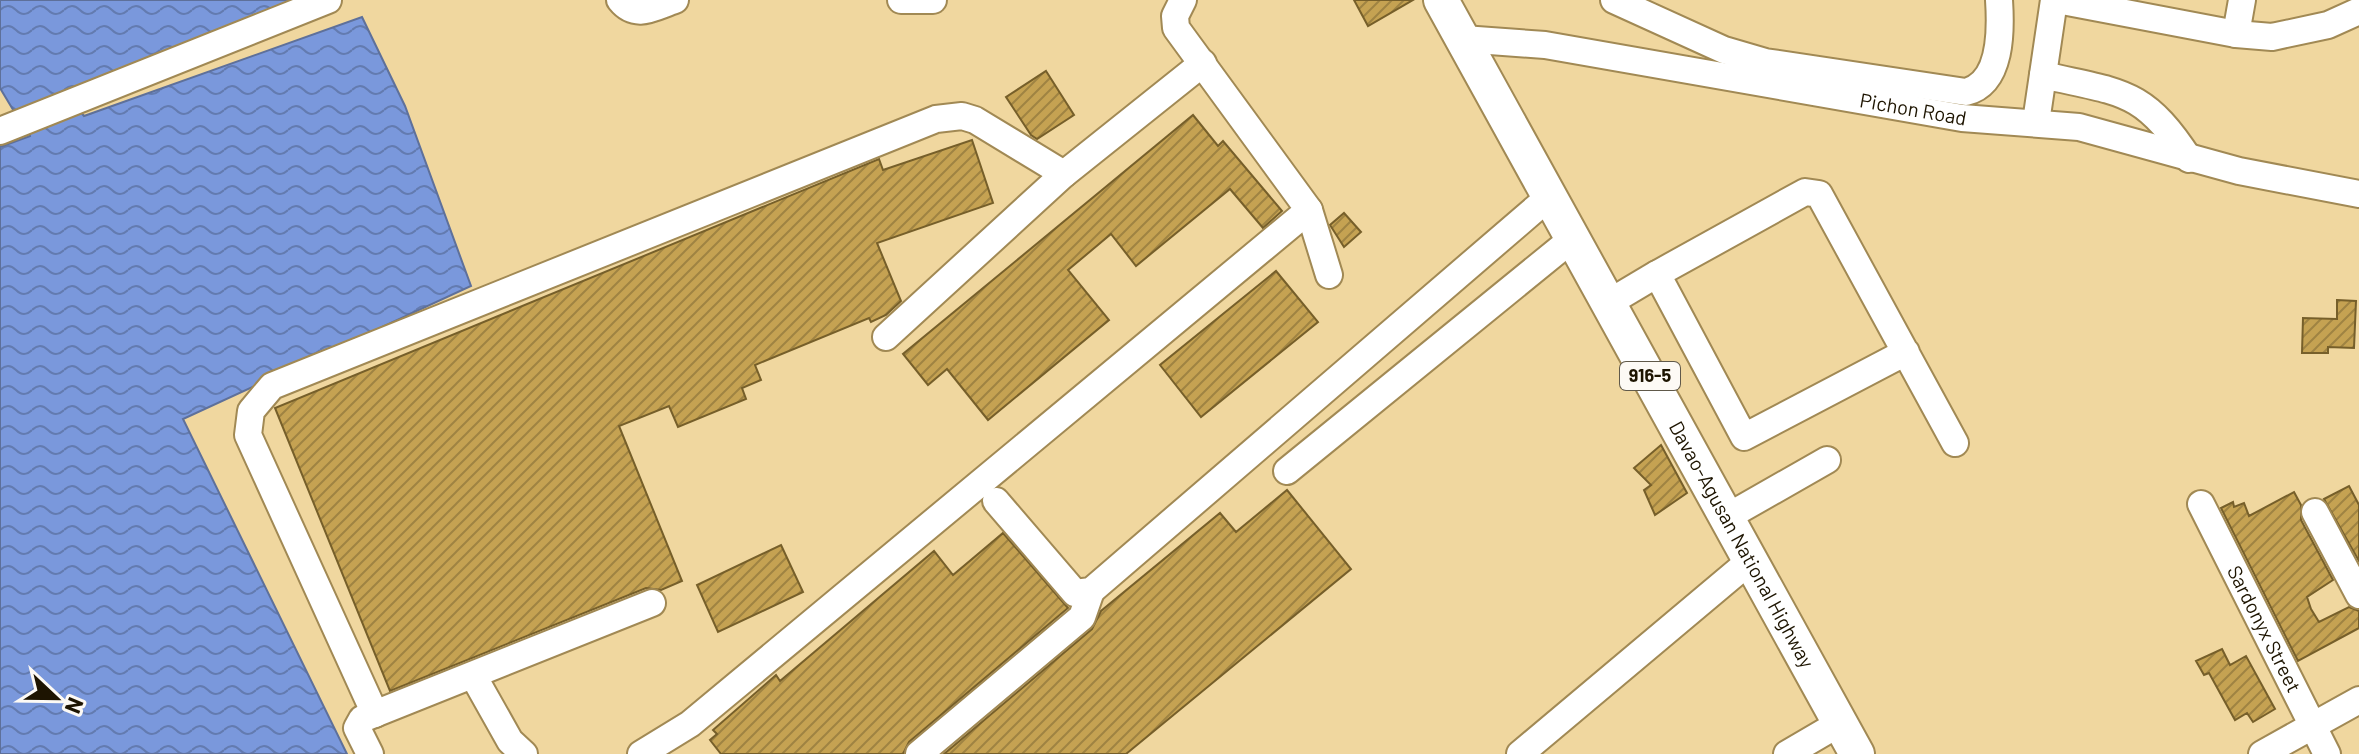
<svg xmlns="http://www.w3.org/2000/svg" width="2359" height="754" viewBox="0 0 2359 754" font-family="Barlow,sans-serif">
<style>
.water{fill:url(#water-waves);stroke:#5e709a;stroke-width:2}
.building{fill:url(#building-hatch);stroke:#765f2a;stroke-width:2}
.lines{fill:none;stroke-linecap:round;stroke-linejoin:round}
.minor-casing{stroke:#a18954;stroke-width:30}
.major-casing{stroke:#a18954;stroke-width:38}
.minor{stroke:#fff;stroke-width:26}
.major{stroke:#fff;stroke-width:34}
.labels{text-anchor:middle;stroke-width:7;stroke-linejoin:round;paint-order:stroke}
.shield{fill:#fdfaf5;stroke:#60594a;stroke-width:2}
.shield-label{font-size:18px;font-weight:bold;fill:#1d1401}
.street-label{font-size:20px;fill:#1d1401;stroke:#fdfaf5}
</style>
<defs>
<pattern id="water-waves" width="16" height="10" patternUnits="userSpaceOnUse" patternTransform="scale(2)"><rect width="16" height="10" fill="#7a98dc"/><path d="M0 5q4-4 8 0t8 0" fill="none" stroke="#637bb0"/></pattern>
<pattern id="building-hatch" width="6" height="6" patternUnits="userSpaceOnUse" patternTransform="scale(2)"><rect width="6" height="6" fill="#c5a252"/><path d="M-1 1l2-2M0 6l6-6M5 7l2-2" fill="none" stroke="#9f8342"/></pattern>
</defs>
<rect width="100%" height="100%" fill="#f0d79f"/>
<path class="water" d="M0 0H293L15 113 0 88Z
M362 17 405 106 471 286 183 419 347 754H0V147L30 136 28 126 78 109 84 116Z"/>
<path class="building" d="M1354 0H1413L1368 26Z
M1046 71 1074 115 1037 139 1031 135 1006 97Z
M1193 115 1218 146 1223 141 1282 211 1263 228 1230 189 1136 266 1111 234 1068 270 1109 320 988 420 947 369 928 385 903 354Z
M972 140 993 203 877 243 901 301 886 315 871 322 869 318 755 365 761 380 742 388 746 399 678 427 669 406 619 426 682 581 661 590 646 588 390 691 275 408 879 159 883 170Z
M1344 213 1361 232 1344 247 1330 225Z
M1276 271 1318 322 1201 417 1160 365Z
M2337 300 2356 301 2354 348 2328 347V353H2302L2303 318 2337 319Z
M1661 445 1687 493 1655 515 1644 490 1651 485 1634 468Z
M2349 486 2359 505V561L2324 499Z
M1287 490 1351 569 1126 754H944L1092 629 1101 611 1220 513 1236 532Z
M2294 492 2301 505V520L2333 580 2307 597 2311 609 2319 622 2349 607 2359 611V628L2298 661 2221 508 2233 502 2234 507 2244 503 2249 516Z
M1003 533 1068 608 909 742 903 754H721L710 740 717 734 713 730 776 675 780 681 934 551 953 575Z
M781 545 803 592 718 632 697 585Z
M2222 649 2230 665 2246 656 2275 709 2253 722 2247 713 2235 720 2209 673 2204 675 2196 661Z"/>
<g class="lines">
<g class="minor-casing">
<g id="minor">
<path d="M620 0C636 20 654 7 675 0"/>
<path d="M901 0H933"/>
<path d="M1614 0 1724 50 1765 62 1966 92C2002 83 2001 30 1999 0"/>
<path d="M2057 0 2236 34 2272 37 2328 25 2359 11"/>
<path d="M2236 34 2242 0"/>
<path id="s1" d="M1463 39 1545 45 1962 118 2079 127 2239 171 2359 194"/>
<path d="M2043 75C2120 93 2143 88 2189 159"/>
<path d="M2036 122 2054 0"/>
<path d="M0 131 328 0"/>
<path d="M1309 210 1329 275"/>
<path d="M1610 302 1657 274"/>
<path d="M886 337 1064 174"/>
<path d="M1906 352 1744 437 1657 274 1805 192 1819 194 1955 443"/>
<path d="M1287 471 1572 239"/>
<path d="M996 501 1075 593 1091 591 1549 197"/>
<path id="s2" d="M2201 504 2327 754"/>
<path d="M2315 512 2359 595"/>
<path d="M1727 517 1827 460"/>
<path d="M474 677 510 741 524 754"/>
<path d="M375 714 248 435 251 411 272 386 936 119 962 116 975 120 1064 174 1203 63"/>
<path d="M370 754 357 728 362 719 652 603"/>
<path d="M641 754 690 724 1309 210 1176 28 1175 16 1183 0"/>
<path d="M919 754 1082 617 1091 591"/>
<path d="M1520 754 1751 560"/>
<path d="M1787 754 1840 723"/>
<path d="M2262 754 2359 700"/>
</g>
</g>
<g class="major-casing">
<g id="major">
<path id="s3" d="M1441 0 1857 754"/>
</g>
</g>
<use href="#minor" class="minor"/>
<use href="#major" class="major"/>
</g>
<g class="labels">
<rect class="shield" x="1620" y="362" width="60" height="28" rx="6"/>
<g class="shield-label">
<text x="1650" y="382">916-5</text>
</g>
<g class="street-label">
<text dy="7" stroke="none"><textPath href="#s1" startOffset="456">Pichon Road</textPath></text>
<text dy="7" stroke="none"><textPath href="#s3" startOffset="622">Davao-Agusan National Highway</textPath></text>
<text dy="7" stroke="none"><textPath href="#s2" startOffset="140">Sardonyx Street</textPath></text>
</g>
</g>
<g transform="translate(56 698) rotate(112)" stroke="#fdfaf5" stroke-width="6" paint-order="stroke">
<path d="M0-6L14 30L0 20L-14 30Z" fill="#1d1401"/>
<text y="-12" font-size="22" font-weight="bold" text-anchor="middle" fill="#1d1401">N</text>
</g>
</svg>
